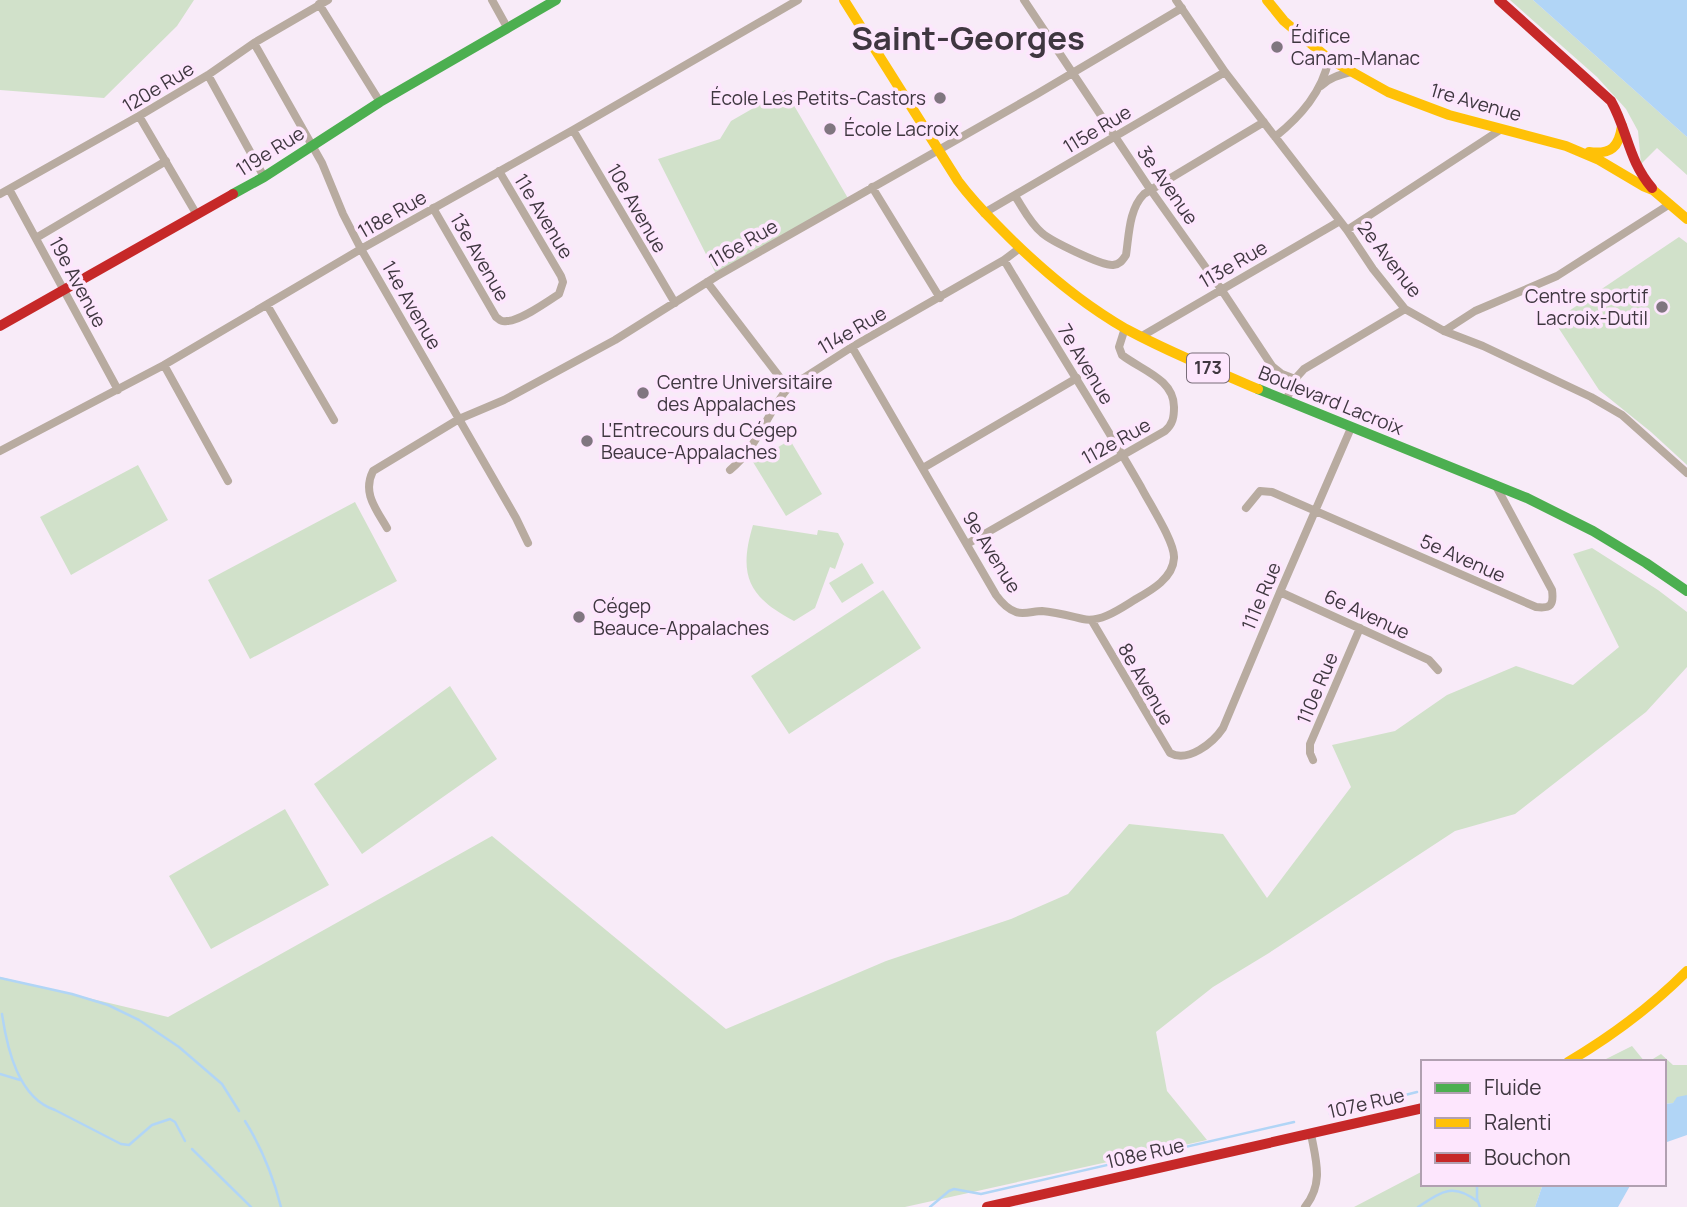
<svg xmlns="http://www.w3.org/2000/svg" width="1687" height="1207" viewBox="0 0 1687 1207" font-family="Manrope,sans-serif">
<style>
.green{fill:#d1e1ca}
.water{fill:#b1d5f6}
.lines{fill:none;stroke-linecap:round;stroke-linejoin:round}
.stream{stroke:#b1d5f6;stroke-width:2.5}
.street{stroke:#b8aba0;stroke-width:8}
.fast{stroke:#4caf50;stroke-width:10}
.slow{stroke:#ffc107;stroke-width:10}
.jam{stroke:#c62828;stroke-width:10}
.poi-dot{fill:#807680;stroke:#fde6fd;stroke-width:2.5}
.labels{text-anchor:middle;stroke-width:7;stroke-linejoin:round;paint-order:stroke}
.shield{fill:#fde6fd;stroke:#786c79;stroke-width:2}
.shield-label{font-size:18px;font-weight:bold;fill:#3f3740}
.poi-label{font-size:19px;fill:#3f3740;stroke:#fde6fd;text-anchor:start}
.street-label{font-size:19px;fill:#3f3740;stroke:#fde6fd}
.town-label{font-size:33px;font-weight:bold;fill:#3f3740;stroke:#fde6fd}
</style>
<rect width="100%" height="100%" fill="#f8ebf8"/>
<path class="green" d="M0 0H194L177 26 104 98 0 90Z
M1510 0H1533L1687 137V175L1657 148 1641 164 1638 131 1626 109 1597 77Z
M785 90 849 200 717 276 658 159 720 139 731 121Z
M1679 237 1687 243V465L1651 432 1599 390 1554 321Z
M790 440 822 494 786 516 753 462Z
M138 465 168 520 71 575 40 517Z
M355 502 397 581 250 659 208 580Z
M753 525 817 535 818 530 838 533 844 544 835 569 830 567 815 608 794 621C748 597 738 575 753 525Z
M1592 548 1658 590 1687 612V667L1646 712 1515 814 1455 831 1269 953 1213 987 1156 1032 1167 1091 1207 1140 905 1207H0V977L168 1017 492 836 726 1029 886 961 1011 919 1068 894 1129 824 1223 834 1267 898 1351 787 1332 745 1395 731 1447 695 1516 666 1573 685 1619 647 1573 554Z
M862 563 874 583 842 603 829 583Z
M883 590 921 648 789 734 751 676Z
M450 686 497 759 362 854 314 784Z
M285 809 329 885 211 949 169 876Z
M1632 1046 1645 1062H1600Z
M1661 1054 1673 1065H1687V1096L1673 1103 1664 1104V1062H1648Z
M1423 1171V1184H1543L1535 1207H1354Z"/>
<path class="water" d="M1533 0H1687V137Z
M1687 1095V1135L1667 1142 1664 1146V1104L1673 1103 1677 1097Z
M1543 1184H1631L1618 1207H1535Z"/>
<g class="lines">
<path class="stream" d="M0 978 72 994 108 1005 139 1020 179 1047 222 1084 239 1111
M2 1014C7 1048 18 1098 55 1110L121 1144 129 1145 152 1125 170 1119 175 1122 185 1141
M0 1074 20 1080
M1330 1114 1417 1092
M245 1121C262 1148 273 1176 281 1207
M192 1149 251 1207
M1477 1184V1199L1480 1207
M930 1207 949 1191 954 1189 981 1194 1294 1122
M1418 1207C1441 1192 1453 1182 1478 1202"/>
<path class="street" d="M492 0 508 29
M1024 0 1150 189 1221 289 1272 366 1282 374 1295 379
M1176 0 1225 72 1347 230 1373 269 1405 309 1444 331 1483 346 1591 397 1622 415 1687 473
M319 4 380 102
M254 43 322 163 343 214 361 249 516 518 528 543
M208 75 264 177
M1321 86C1329 78 1339 75 1351 72
M139 116 197 215
M573 130 675 303
M1275 137C1301 116 1322 92 1329 59
M872 187 940 298
M9 189 118 390
M0 194 139 116 208 75 254 43 328 0
M1015 196C1023 208 1030 223 1042 233 1051 241 1102 266 1113 265 1120 264 1122 261 1126 255 1129 235 1129 209 1144 194L1264 122
M433 208 496 317C500 320 501 322 507 321 520 321 547 302 559 294L563 282 561 276 499 171
M984 213 1225 72
M1347 230 1500 130
M36 238 166 161
M707 282 788 388
M267 305 334 420
M1444 331 1475 311 1557 276 1670 204
M1142 336 1340 221
M852 347 996 595C1001 602 1007 609 1016 612 1023 615 1034 611 1042 611 1056 612 1070 616 1083 619 1101 623 1121 608 1136 599 1152 590 1173 578 1174 558 1175 542 1149 503 1141 487 1097 410 1049 336 1004 260
M164 365 228 481
M1286 401 1295 379 1304 369 1405 309
M0 451 164 365 361 249 573 130 798 0
M923 468 1077 378
M730 470C758 447 766 414 788 388L852 347 1004 260 1020 248
M1246 508 1260 491 1272 492 1536 607C1551 609 1554 605 1552 590L1496 486
M387 528C376 509 362 493 373 471L459 419 504 400 615 340 717 276 1037 94 1182 8
M967 544 1165 431C1173 424 1174 417 1174 407 1174 379 1141 370 1122 355L1119 347 1125 328
M1280 592 1429 660 1438 670
M1092 621 1170 753C1188 763 1213 743 1223 728L1280 592 1351 428
M1313 760 1310 753V744L1360 628
M1305 1207C1324 1183 1316 1161 1311 1134"/>
<path class="fast" d="M233 194 264 177 380 102 556 0
M1258 389 1527 498 1593 531 1646 563 1687 591"/>
<path class="slow" d="M844 0 958 181C970 197 983 211 997 225 1035 264 1079 302 1126 329 1169 352 1213 370 1258 389
M1267 0 1284 21 1329 59 1388 92 1449 115 1566 146 1599 160 1643 186 1653 190 1687 219
M1589 152C1611 155 1619 147 1622 126
M1568 1062C1612 1036 1651 1007 1687 971"/>
<path class="jam" d="M1499 0 1611 101C1628 131 1628 160 1652 188
M0 326 233 194
M987 1207 1423 1108"/>
</g>
<g class="poi-dot">
<circle cx="1277" cy="47" r="7"/>
<circle cx="940" cy="98" r="7"/>
<circle cx="830" cy="129" r="7"/>
<circle cx="1662" cy="307" r="7"/>
<circle cx="643" cy="393" r="7"/>
<circle cx="587" cy="441" r="7"/>
<circle cx="579" cy="617" r="7"/>
</g>
<g class="labels">
<rect class="shield" x="1187" y="353.5" width="42" height="29" rx="5"/>
<g class="shield-label">
<text x="1208" y="374">173</text>
</g>
<g class="poi-label">
<text x="1291" y="43">Édifice<tspan x="1291" dy="22">Canam-Manac</tspan></text>
<text x="926" y="105" text-anchor="end">École Les Petits-Castors</text>
<text x="844" y="136">École Lacroix</text>
<text x="1648" y="303" text-anchor="end">Centre sportif<tspan x="1648" dy="22">Lacroix-Dutil</tspan></text>
<text x="657" y="389">Centre Universitaire<tspan x="657" dy="22">des Appalaches</tspan></text>
<text x="601" y="437">L'Entrecours du Cégep<tspan x="601" dy="22">Beauce-Appalaches</tspan></text>
<text x="593" y="613">Cégep<tspan x="593" dy="22">Beauce-Appalaches</tspan></text>
</g>
<g class="street-label">
<text transform="translate(158 87) rotate(-31)" y="7">120e Rue</text>
<text transform="translate(1476 102) rotate(16)" y="7">1re Avenue</text>
<text transform="translate(1097 129) rotate(-31)" y="7">115e Rue</text>
<text transform="translate(270 151) rotate(-32)" y="7">119e Rue</text>
<text transform="translate(1168 185) rotate(55)" y="7">3e Avenue</text>
<text transform="translate(637 208) rotate(60)" y="7">10e Avenue</text>
<text transform="translate(392 214) rotate(-30)" y="7">118e Rue</text>
<text transform="translate(544 216) rotate(59)" y="7">11e Avenue</text>
<text transform="translate(743 243) rotate(-30)" y="7">116e Rue</text>
<text transform="translate(480 257) rotate(60)" y="7">13e Avenue</text>
<text transform="translate(1390 259) rotate(52)" y="7">2e Avenue</text>
<text transform="translate(1233 264) rotate(-30)" y="7">113e Rue</text>
<text transform="translate(78 282) rotate(62)" y="7">19e Avenue</text>
<text transform="translate(412 305) rotate(60)" y="7">14e Avenue</text>
<text transform="translate(852 330) rotate(-30)" y="7">114e Rue</text>
<text transform="translate(1086 364) rotate(59)" y="7">7e Avenue</text>
<text transform="translate(1331 400) rotate(22)" y="7">Boulevard Lacroix</text>
<text transform="translate(1116 441) rotate(-29)" y="7">112e Rue</text>
<text transform="translate(992 552) rotate(58)" y="7">9e Avenue</text>
<text transform="translate(1463 558) rotate(24)" y="7">5e Avenue</text>
<text transform="translate(1261 596) rotate(-67)" y="7">111e Rue</text>
<text transform="translate(1367 614) rotate(25)" y="7">6e Avenue</text>
<text transform="translate(1146 684) rotate(60)" y="7">8e Avenue</text>
<text transform="translate(1317 688) rotate(-67)" y="7">110e Rue</text>
<text transform="translate(1366 1103) rotate(-13)" y="7">107e Rue</text>
<text transform="translate(1145 1153) rotate(-13)" y="7">108e Rue</text>
</g>
<g class="town-label">
<text x="968" y="50">Saint-Georges</text>
</g>
</g>
<rect x="1421" y="1060" width="245" height="126" fill="#fde6fd" stroke="#b1a0b1" stroke-width="2"/>
<rect x="1435" y="1083" width="35" height="10" fill="#4caf50" stroke="#b1a0b1" stroke-width="2"/>
<text x="1484" y="1095" font-size="21" fill="#3f3740">Fluide</text>
<rect x="1435" y="1118" width="35" height="10" fill="#ffc107" stroke="#b1a0b1" stroke-width="2"/>
<text x="1484" y="1130" font-size="21" fill="#3f3740">Ralenti</text>
<rect x="1435" y="1153" width="35" height="10" fill="#c62828" stroke="#b1a0b1" stroke-width="2"/>
<text x="1484" y="1165" font-size="21" fill="#3f3740">Bouchon</text>
</svg>
